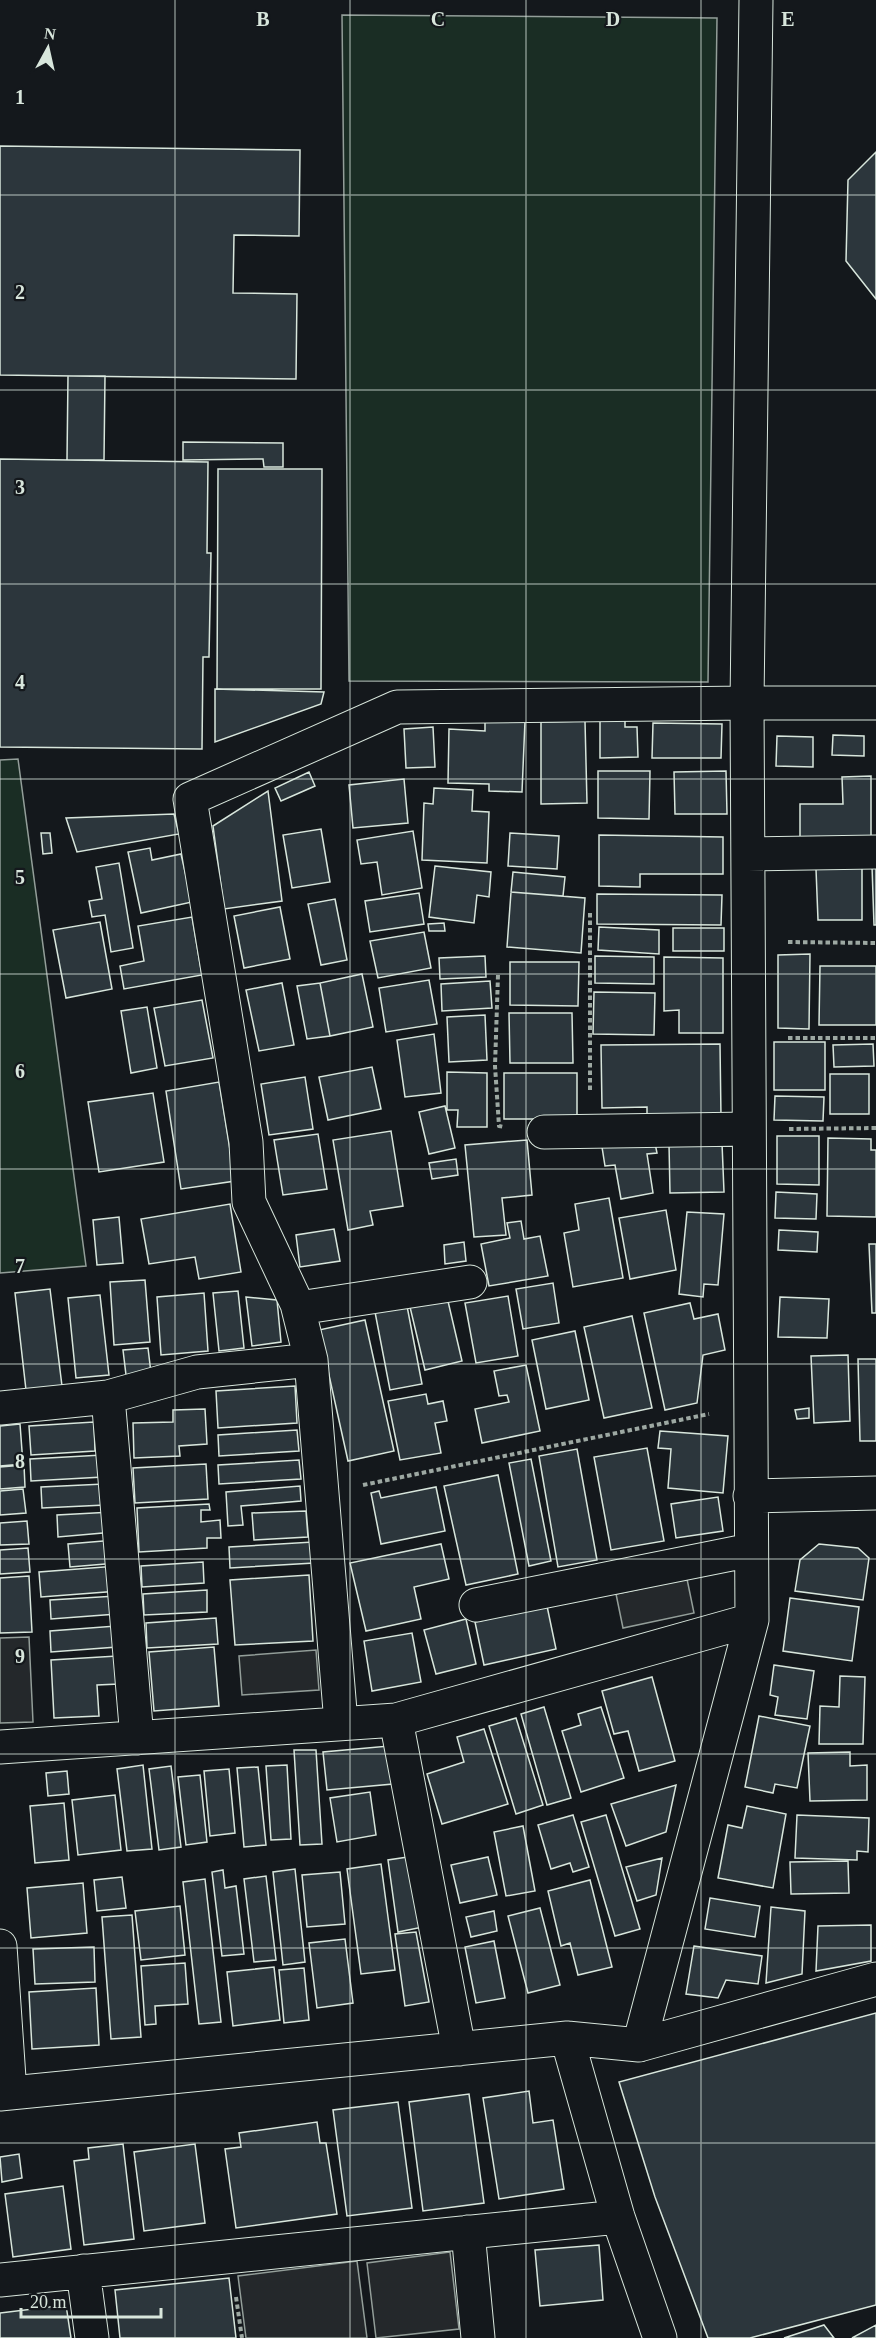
<svg xmlns="http://www.w3.org/2000/svg" width="876" height="2338" viewBox="0 0 876 2338" font-family="'Times New Roman',serif">
<style>
.green{fill:#1a2d24;stroke:#939e99;stroke-width:1.5}
.parking{fill:#24282b;stroke:#939e99;stroke-width:1.5}
.building{fill:#2c363c;stroke:#d8e6dc;stroke-width:1.5}
.lines{fill:none;stroke-linecap:round;stroke-linejoin:round}
.minor-casing{stroke:#d8e6dc;stroke-width:35}
.path{stroke:#9da8a2;stroke-width:4;stroke-dasharray:4.5 3;stroke-linecap:butt}
.minor{stroke:#14181c;stroke-width:33}
.grid{fill:none;stroke:#d8e6dc;stroke-width:1.5;stroke-opacity:0.55}
.grid-label{font-size:20px;text-anchor:middle;font-weight:bold;fill:#d8e6dc;stroke:#14181c;stroke-width:4.5;stroke-linejoin:round;paint-order:stroke}
</style>
<rect width="100%" height="100%" fill="#14181c"/>
<path class="green" d="M342 15 717 18 708 682 349 681Z
M18 759 86 1266 0 1273V760Z"/>
<path class="parking" d="M687 1579 694 1613 623 1628 616 1594Z
M29 1637 33 1722 0 1723V1638Z
M316 1650 319 1690 242 1695 239 1656Z
M450 2252 459 2329 376 2338 367 2263Z
M357 2261 367 2338H246L238 2276Z"/>
<path class="building" d="M0 146 300 150 299 236 234 235 233 293 297 294 296 379 0 375Z
M876 152V299L846 261 848 180Z
M68 376H105L104 460H67Z
M183 442 283 443V467H264L263 459 183 460Z
M0 459 208 462 207 553H211L209 657H203L202 749 0 747Z
M218 469H322L321 689H217Z
M215 689 324 692 321 704 215 742Z
M485 719 525 721 522 792 489 791V784L448 783 449 729 485 731Z
M600 720H625V727H637L638 757 600 758Z
M585 721 587 803 541 804V722Z
M653 723 722 724 721 758H652Z
M433 727 435 767 406 768 404 729Z
M833 735 864 736V756L832 755Z
M777 736 813 737V767L776 766Z
M598 771H650L649 819 598 818Z
M726 771 727 814H675L674 772Z
M309 772 315 786 281 801 275 788Z
M871 776V839L800 840V804H843L842 777Z
M404 779 408 823 353 828 349 785Z
M434 788 473 790 472 811 489 812 487 863 422 860 424 803 433 804Z
M268 791 282 901 224 909 213 826Z
M174 814 179 834 77 852 66 818Z
M321 829 330 882 292 888 283 835Z
M413 831 422 888 382 895 377 862 361 864 357 840Z
M41 833H50L52 853 43 854Z
M510 833 559 836 557 869 508 866Z
M599 835 723 837V874H640V887L599 886Z
M150 848 152 860 181 854 192 902 141 913 128 852Z
M119 863 133 948 111 952 105 915 92 917 89 901 102 899 96 867Z
M876 865V925H874L872 866Z
M435 866 491 872 489 897 477 895 474 923 429 917Z
M862 868V920H818L816 869Z
M513 872 565 877 563 896 511 892Z
M511 892 585 898 581 953 507 947Z
M419 893 424 924 370 932 365 901Z
M597 894 722 895 721 925 597 924Z
M335 899 347 960 321 965 308 904Z
M280 907 290 959 244 968 234 916Z
M192 917 202 975 124 989 120 966 144 961 138 926Z
M100 922 112 989 66 998 53 930Z
M444 923 445 931H429L428 924Z
M599 927 659 930V954L598 950Z
M673 928H724V951H673Z
M424 932 431 968 378 978 370 941Z
M810 954 809 1029 778 1028V955Z
M485 956 486 977 440 979 439 958Z
M595 956 654 957V984L595 983Z
M664 957 723 958V1033H679V1010L664 1011Z
M510 962H579L578 1006 510 1005Z
M820 966H876V1025H819Z
M362 974 373 1027 330 1036 320 983Z
M429 980 437 1024 386 1032 379 988Z
M490 981 492 1008 442 1011 441 984Z
M282 983 294 1045 259 1051 246 990Z
M320 983 330 1036 307 1039 297 986Z
M594 992 655 993 654 1035 593 1034Z
M202 1000 213 1058 165 1066 154 1008Z
M147 1007 157 1068 131 1073 121 1011Z
M509 1013H572L573 1063H510Z
M485 1015 487 1060 449 1062 447 1017Z
M434 1034 441 1093 405 1097 397 1040Z
M774 1042H825V1090H774Z
M720 1044 721 1117 647 1118V1107L602 1108 601 1045Z
M873 1044 874 1066 834 1067 833 1045Z
M372 1067 381 1109 328 1120 319 1077Z
M447 1072 487 1073V1127H457L458 1110H447Z
M504 1073H577V1119H504Z
M830 1074H869V1114H830Z
M305 1077 313 1129 269 1135 261 1084Z
M219 1082 235 1181 181 1189 166 1091Z
M153 1093 164 1162 99 1172 88 1102Z
M775 1096 824 1097 823 1121 774 1120Z
M445 1106 455 1148 429 1154 419 1112Z
M391 1131 403 1206 370 1211 373 1225 348 1230 333 1140Z
M318 1134 327 1189 283 1195 274 1140Z
M777 1136H819V1185L777 1184Z
M654 1138 657 1153 647 1154 653 1193 621 1199 615 1165 605 1166 602 1147Z
M828 1138 871 1139V1150H876V1217L827 1216Z
M527 1140 532 1195 502 1198 506 1235 474 1237 465 1145Z
M722 1143 724 1192 670 1193 669 1144Z
M456 1159 458 1175 432 1179 429 1163Z
M776 1192 817 1194 816 1219 775 1218Z
M609 1198 623 1278 573 1287 564 1233 579 1230 575 1204Z
M230 1204 241 1272 199 1279 195 1257 149 1264 141 1219Z
M666 1210 676 1270 630 1279 619 1218Z
M687 1212 724 1214 718 1285 704 1284 703 1297 679 1294Z
M119 1217 123 1263 97 1265 93 1220Z
M521 1221 524 1239 540 1236 548 1276 489 1286 481 1244 510 1238 507 1223Z
M334 1229 340 1261 300 1267 296 1235Z
M779 1230 818 1232 817 1252 778 1250Z
M464 1242 466 1261 445 1264 444 1245Z
M869 1244H876V1313H872Z
M145 1280 150 1342 114 1345 110 1282Z
M553 1283 559 1323 523 1329 516 1289Z
M50 1289 62 1386 26 1390 15 1293Z
M238 1291 244 1348 219 1351 213 1293Z
M204 1293 208 1351 161 1355 157 1297Z
M100 1295 109 1375 76 1378 68 1298Z
M508 1296 518 1356 476 1363 465 1303Z
M246 1297 277 1300 281 1342 252 1346Z
M447 1297 462 1361 425 1370 410 1307Z
M780 1297 829 1299 827 1338 778 1337Z
M690 1303 694 1319 718 1314 725 1350 703 1355 697 1403 665 1410 644 1313Z
M407 1306 422 1384 390 1390 375 1312Z
M632 1316 652 1408 604 1418 584 1327Z
M365 1320 394 1451 348 1461 319 1330Z
M575 1331 589 1400 546 1409 532 1340Z
M148 1348 151 1373 126 1375 123 1350Z
M848 1355 850 1421 814 1423 811 1356Z
M858 1359H876V1441H860Z
M526 1365 540 1431 482 1443 475 1409 509 1402 507 1395 499 1396 494 1371Z
M295 1386 297 1423 218 1428 216 1391Z
M426 1394 428 1404 443 1401 447 1421 435 1423 441 1453 400 1460 388 1401Z
M809 1408V1418L797 1419 795 1410Z
M205 1409 207 1444 179 1446 180 1456 134 1458 133 1423 173 1422V1410Z
M94 1422 95 1451 31 1455 29 1426Z
M20 1424 23 1464 0 1466V1426Z
M297 1430 299 1451 219 1456 218 1435Z
M660 1431 728 1436 723 1493 668 1488 671 1449 658 1448Z
M647 1448 664 1541 611 1550 594 1457Z
M577 1449 597 1560 558 1567 539 1456Z
M102 1455 103 1477 31 1481 30 1459Z
M531 1459 551 1561 529 1566 509 1463Z
M299 1460 301 1479 219 1484 218 1465Z
M206 1464 208 1499 135 1503 133 1468Z
M24 1465 25 1487 0 1489V1467Z
M498 1475 518 1574 466 1585 444 1486Z
M104 1484 105 1505 42 1508 41 1487Z
M300 1486 301 1501 241 1506 243 1525 228 1526 226 1492Z
M436 1487 445 1531 381 1544 371 1493 379 1491 381 1498Z
M23 1489 26 1513 0 1515V1491Z
M718 1497 723 1531 676 1538 671 1504Z
M209 1504 210 1510H201V1522L220 1520 221 1538H207V1548L139 1552 137 1508Z
M306 1511 308 1537 254 1540 252 1513Z
M112 1512 114 1532 58 1537 57 1515Z
M27 1521 29 1544 0 1545V1523Z
M115 1540 117 1563 70 1567 68 1544Z
M313 1542 314 1563 230 1568 229 1547Z
M441 1544 449 1579 414 1587 421 1619 366 1631 350 1563Z
M819 1544 858 1548 869 1558 863 1600 795 1591 800 1560Z
M28 1548 30 1572 0 1574V1550Z
M203 1562 204 1583 142 1587 141 1566Z
M117 1566 119 1591 41 1597 39 1572Z
M309 1575 313 1641 235 1645 230 1580Z
M29 1576 32 1632 0 1633V1578Z
M207 1590V1612L144 1615 143 1594Z
M116 1596 117 1614 51 1619 50 1600Z
M790 1598 859 1607 852 1661 783 1651Z
M547 1606 556 1649 484 1665 475 1622Z
M216 1618 218 1644 147 1648 146 1623Z
M466 1619 476 1664 436 1674 424 1630Z
M116 1626 117 1647 51 1652 50 1631Z
M412 1633 421 1682 372 1691 364 1641Z
M214 1647 219 1706 154 1711 149 1652Z
M117 1656 119 1684 97 1685 99 1716 54 1718 51 1660Z
M774 1665 814 1671 807 1719 775 1715 778 1697 770 1695Z
M840 1676 865 1677 863 1744H819L820 1706 839 1707Z
M652 1677 675 1761 639 1771 628 1731 614 1734 602 1691Z
M544 1707 571 1798 547 1805 521 1714Z
M601 1707 624 1778 581 1792 562 1731 581 1725 578 1714Z
M759 1716 810 1726 797 1788 775 1784 773 1793 745 1787Z
M516 1718 543 1805 516 1814 489 1726Z
M484 1729 508 1804 442 1824 427 1774 464 1762 457 1737Z
M389 1746 393 1784 327 1790 323 1752Z
M294 1750H316L322 1844 300 1845Z
M850 1752V1766L867 1765V1800L810 1801 808 1753Z
M143 1765 152 1849 127 1851 117 1769Z
M287 1765 291 1839 271 1840 266 1766Z
M171 1766 181 1847 159 1850 149 1769Z
M258 1767 266 1845 244 1847 237 1768Z
M229 1769 235 1833 210 1836 204 1771Z
M67 1771 69 1794 48 1796 46 1773Z
M200 1775 207 1842 186 1845 178 1777Z
M676 1785 666 1832 626 1846 611 1804Z
M370 1792 376 1835 337 1842 330 1798Z
M115 1795 121 1850 78 1855 72 1800Z
M64 1803 69 1860 35 1863 30 1806Z
M747 1806 786 1814 773 1888 718 1878 728 1825 742 1828Z
M573 1815 589 1867 573 1872 570 1863 551 1869 538 1825Z
M606 1815 640 1929 615 1936 581 1822Z
M797 1815 869 1818 868 1852 857 1851V1860L795 1858Z
M523 1826 535 1891 506 1896 494 1832Z
M414 1856 423 1927 398 1932 388 1860Z
M488 1857 497 1895 460 1903 451 1865Z
M662 1858 656 1895 637 1901 626 1867Z
M848 1861 849 1893 791 1894 790 1862Z
M381 1864 395 1970 361 1974 347 1869Z
M295 1869 305 1962 283 1965 273 1872Z
M223 1870 225 1888 236 1886 244 1954 222 1956 212 1872Z
M340 1872 345 1924 307 1927 302 1875Z
M266 1876 276 1960 254 1962 244 1879Z
M122 1877 126 1908 97 1911 94 1880Z
M205 1879 221 2022 199 2024 183 1882Z
M590 1880 612 1967 578 1975 570 1943 561 1946 548 1891Z
M83 1883 87 1933 31 1938 27 1888Z
M710 1898 760 1906 755 1937 705 1929Z
M180 1906 185 1955 141 1960 135 1911Z
M771 1907 805 1911 802 1974 766 1983Z
M540 1908 560 1985 528 1993 508 1916Z
M494 1911 497 1931 471 1937 466 1917Z
M132 1915 141 2037 111 2039 102 1917Z
M871 1925V1961L816 1971 818 1926Z
M416 1932 429 2002 405 2006 395 1934Z
M345 1939 353 2003 317 2008 309 1943Z
M494 1941 505 1998 476 2003 465 1947Z
M694 1946 762 1956 758 1984 726 1980 718 1998 686 1994Z
M94 1947 95 1982 35 1984 33 1949Z
M185 1963 188 2004 155 2006 156 2024 145 2025 141 1966Z
M274 1967 280 2020 233 2026 227 1972Z
M304 1968 309 2020 284 2023 279 1970Z
M96 1988 99 2045 32 2049 29 1992Z
M876 2013V2305L750 2338H708L655 2197 619 2082Z
M529 2091 533 2123 553 2120 564 2189 499 2199 483 2098Z
M469 2094 484 2203 423 2211 409 2102Z
M398 2102 412 2208 347 2216 333 2110Z
M317 2122 320 2143H326L337 2214 236 2228 225 2149 241 2147 239 2133Z
M123 2144 134 2239 84 2245 74 2161 89 2159 88 2148Z
M195 2144 205 2223 144 2231 134 2152Z
M19 2154 22 2178 2 2182 0 2157Z
M63 2186 71 2249 13 2257 5 2194Z
M599 2245 603 2300 540 2306 535 2250Z
M229 2278 236 2338H120L115 2290Z
M66 2305 71 2338H0V2313Z
M824 2325 834 2338H784Z
M876 2325V2338H852Z"/>
<g class="lines">
<g class="minor-casing">
<path id="minor" d="M748 854 876 852
M544 1132 749 1129
M299 1308 470 1282
M108 1397 137 1738
M0 1408 108 1397 197 1372 311 1360
M750 1496 876 1493
M476 1605 751 1550
M396 1720 459 2049
M341 1723 311 1360 297 1304 249 1202 246 1142 190 799 397 707 747 703H876
M0 1747 396 1720 752 1620
M0 1946 10 2093
M567 2038 618 2217 660 2338
M639 2045 752 1620 747 703 756 0
M0 2094 567 2038 639 2045 876 1979
M468 2232 478 2338
M83 2271 92 2338
M0 2280 618 2217"/>
</g>
<path class="path" d="M590 913V1091
M788 942 876 943
M498 975 495 1066 499 1126 504 1127
M788 1038H876
M789 1129 876 1128
M363 1485 709 1414
M236 2297 242 2338"/>
<use href="#minor" class="minor"/>
</g>
<path class="grid" d="M175 0V2338M350 0V2338M526 0V2338M701 0V2338M0 195H876M0 390H876M0 584H876M0 779H876M0 974H876M0 1169H876M0 1364H876M0 1559H876M0 1754H876M0 1948H876M0 2143H876"/>
<g class="grid-label">
<text x="263" y="26">B</text>
<text x="438" y="26">C</text>
<text x="613" y="26">D</text>
<text x="788" y="26">E</text>
<text x="20" y="104">1</text>
<text x="20" y="299">2</text>
<text x="20" y="494">3</text>
<text x="20" y="689">4</text>
<text x="20" y="884">5</text>
<text x="20" y="1078">6</text>
<text x="20" y="1273">7</text>
<text x="20" y="1468">8</text>
<text x="20" y="1663">9</text>
</g>
<g transform="translate(48 48) rotate(8)" stroke="#14181c" stroke-width="4.5" paint-order="stroke">
<path d="M0-4.5L10 22L0 15L-10 22Z" fill="#d8e6dc"/>
<text y="-9" font-size="16" font-weight="bold" text-anchor="middle" fill="#d8e6dc">N</text>
</g>
<path d="M21 2308v9h140v-9" fill="none" stroke="#d8e6dc" stroke-width="3"/>
<text x="30" y="2308" font-size="18" fill="#d8e6dc" stroke="#14181c" stroke-width="4.5" paint-order="stroke">20 m</text>
</svg>
